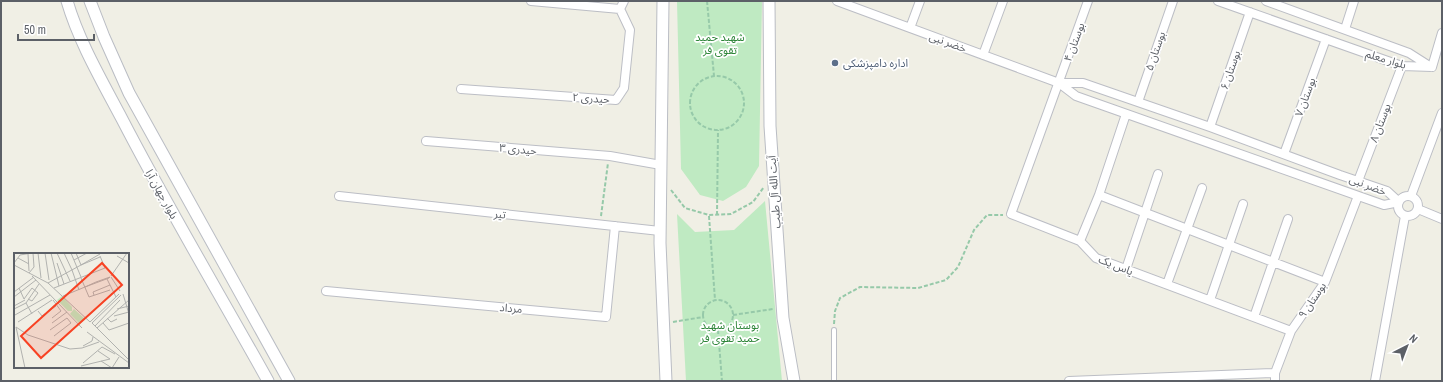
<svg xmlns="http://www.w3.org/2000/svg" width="1443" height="382" viewBox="0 0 1443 382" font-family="'Archivo Narrow','Noto Sans Arabic',sans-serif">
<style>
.green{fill:#bfeac2}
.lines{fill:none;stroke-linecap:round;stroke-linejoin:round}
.service-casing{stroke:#bcbec5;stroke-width:6}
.minor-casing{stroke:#bcbec5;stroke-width:10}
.secondary-casing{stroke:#babdc4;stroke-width:13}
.path{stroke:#96c9a9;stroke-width:2;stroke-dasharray:4 2;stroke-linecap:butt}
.service{stroke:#fff;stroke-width:4}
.minor{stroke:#fff;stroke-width:8}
.secondary{stroke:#fff;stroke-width:11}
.service-dot{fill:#5c6f8a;stroke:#fff;stroke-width:1.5}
.labels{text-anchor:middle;stroke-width:3.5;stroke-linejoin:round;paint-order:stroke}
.park-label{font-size:11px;fill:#2d8538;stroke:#fff}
.street-label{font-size:11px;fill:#5c6067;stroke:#fff}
.service-label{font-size:11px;fill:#4e5e75;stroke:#fff;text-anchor:start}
.inset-road{fill:none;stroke:#b1b2af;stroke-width:1}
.view{fill:#f84223;fill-opacity:0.15;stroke:#f84223;stroke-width:2}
.inset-edge{fill:none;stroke:#5c6067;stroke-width:2}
</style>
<rect width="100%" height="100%" fill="#f0efe5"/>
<path class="green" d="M677 1H762L759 166 746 187 723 201 700 195 681 169Z
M765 201 782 381H686L677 214 695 232 734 230Z"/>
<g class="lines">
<g class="service-casing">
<path id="service" d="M834 381V330"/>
</g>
<g class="minor-casing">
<path id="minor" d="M531 1 620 9
M837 1 1059 83
M1088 1 1011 214 1080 241 1096 258 1291 331
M1218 1 1402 66 1432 67
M1266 1 1409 53 1431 67
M620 9 624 1
M910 28 920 1
M1345 29 1354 1
M983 55 1003 1
M1432 67 1442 33
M1059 83H1083L1210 127 1340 175 1387 191 1399 202 1384 205 1076 96Z
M461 89 616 100 624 88 630 30 620 9
M1138 102 1173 1
M1210 127 1250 12
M426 141 610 156 661 165
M1284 154 1326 39
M1358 181 1402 66
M1099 195 1126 114
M1398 206a10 10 0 1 1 20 0a10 10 0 1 1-20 0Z
M339 196 660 231
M1411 196 1442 113
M1418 209 1442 219
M1080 241 1099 195 1325 282
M1126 269 1158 174
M1167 284 1202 188
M326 291 606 317 615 226
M1210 300 1243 204
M1254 317 1288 219
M1069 381 1275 373
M1275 381V373L1291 331 1325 282 1358 196
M1375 381 1405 216"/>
</g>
<g class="secondary-casing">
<path id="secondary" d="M67 1C79 42 102 81 122 119 168 208 219 293 268 381
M90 1 104 37 129 93 289 381
M663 1 660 243 666 381
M769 1 770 126 783 318 794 381"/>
</g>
<path class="path" d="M707 1 714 76
M690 103a27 27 0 1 1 54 0a27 27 0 1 1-54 0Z
M671 190 685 208 709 215 731 214 753 202 764 187
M717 215 718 130
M601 216 608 163
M709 216 715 300
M703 315a15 15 0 1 1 30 0a15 15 0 1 1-30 0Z
M733 315 773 309
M673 322 703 317
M834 324 835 311 840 298 860 287 918 288 946 280 958 267 974 230 987 215H1003
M718 330 722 381"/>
<use href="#service" class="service"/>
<use href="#minor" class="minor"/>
<use href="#secondary" class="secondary"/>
</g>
<circle class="service-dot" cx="835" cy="63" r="4"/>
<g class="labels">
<g class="park-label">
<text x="720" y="41">شهید حمید<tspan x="720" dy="13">تقوی فر</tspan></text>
<text x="730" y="329">بوستان شهید<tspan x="730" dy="13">حمید تقوی فر</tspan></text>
</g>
<g class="street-label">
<text transform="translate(948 42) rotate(20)" y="4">خضر نبی</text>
<text transform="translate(1074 42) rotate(-70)" y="4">بوستان ۴</text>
<text transform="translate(1155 51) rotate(-71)" y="4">بوستان ۵</text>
<text transform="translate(1386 59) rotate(17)" y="4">بلوار معلم</text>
<text transform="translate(1230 70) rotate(-71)" y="4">بوستان ۶</text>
<text transform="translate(1305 97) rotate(-70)" y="4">بوستان ۷</text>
<text transform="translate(591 98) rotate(4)" y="4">حیدری ۲</text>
<text transform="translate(1380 123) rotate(-69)" y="4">بوستان ۸</text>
<text transform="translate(518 149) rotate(5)" y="4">حیدری ۳</text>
<text transform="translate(1368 185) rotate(21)" y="4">خضر نبی</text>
<text transform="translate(774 192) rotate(-94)" y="4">آیت الله آل طیب</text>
<text transform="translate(162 194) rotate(61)" y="4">بلوار جهان آرا</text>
<text transform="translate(500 214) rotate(6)" y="4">تیر</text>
<text transform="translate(1116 265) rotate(22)" y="4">یاس یک</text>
<text transform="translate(1312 300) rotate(-56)" y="4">بوستان ۹</text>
<text transform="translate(511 308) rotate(5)" y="4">مرداد</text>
</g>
<g class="service-label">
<text x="843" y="67">اداره دامپزشکی</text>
</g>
</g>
<g transform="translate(14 253)">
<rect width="115" height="115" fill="#f0efe5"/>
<path d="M48 43 58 54V58H54L43 47ZM60 56 71 66 66 71 56 61Z" fill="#bfeac2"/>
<path class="inset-road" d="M24 0 27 25M31 0 35 27M37 0 45 33M43 0 56 28M50 0 58 17M57 0 67 24M14 1 15 18M86 1 67 12 86 4M86 3 91 15M103 3 115 10M4 5 15 11M60 7 73 0M0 10 6 2 18 0M43 10 50 31M0 12 34 30 76 69M58 17 65 37M15 20 20 14 19 0M18 23 68 75M97 23 113 0M96 24 95 25 71 34 82 29ZM97 24 106 38M67 25 75 44 96 37M93 26 102 44M34 30 67 12 62 0M5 35 10 46M40 35 91 15M0 39 20 24M109 41 115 61M80 42 79 39 96 32M49 43 71 34M0 44 22 27M10 46 18 35 24 40 18 48 14 46M12 50 18 61M0 53 11 47M0 56 12 50 25 31M103 56 115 53M24 58 28 63 42 53M1 62 36 42M100 63 115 59M38 65 47 58 39 47M72 65 98 40M93 65 97 69 103 66M4 69 38 47M76 69 105 41M38 70 53 59M78 70 107 42M78 70 115 107M89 70 95 77 115 70M81 73 106 47M2 74 11 115M2 74 14 82 56 96 68 95 85 89M83 75 115 47M36 77 53 65M73 79 115 110M40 83 57 70 53 65M69 93 78 88 79 84M88 94 101 101M84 98 96 106M87 108 98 115M69 110 88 94M67 113 96 106M98 115 105 104"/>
<path class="view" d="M88 10 108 32 27 105 7 83Z"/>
<rect width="115" height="115" class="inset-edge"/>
</g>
<rect width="1443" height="382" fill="none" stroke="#5c6067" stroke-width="4"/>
<g transform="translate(1407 346) rotate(42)" stroke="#ffffff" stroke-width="3" paint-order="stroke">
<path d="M0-3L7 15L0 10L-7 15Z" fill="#5c6067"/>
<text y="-6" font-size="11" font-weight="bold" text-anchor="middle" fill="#5c6067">N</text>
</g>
<path d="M18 34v6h76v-6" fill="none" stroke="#5c6067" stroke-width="2"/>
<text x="24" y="34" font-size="12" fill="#5c6067" stroke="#ffffff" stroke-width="3" paint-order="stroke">50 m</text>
</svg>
